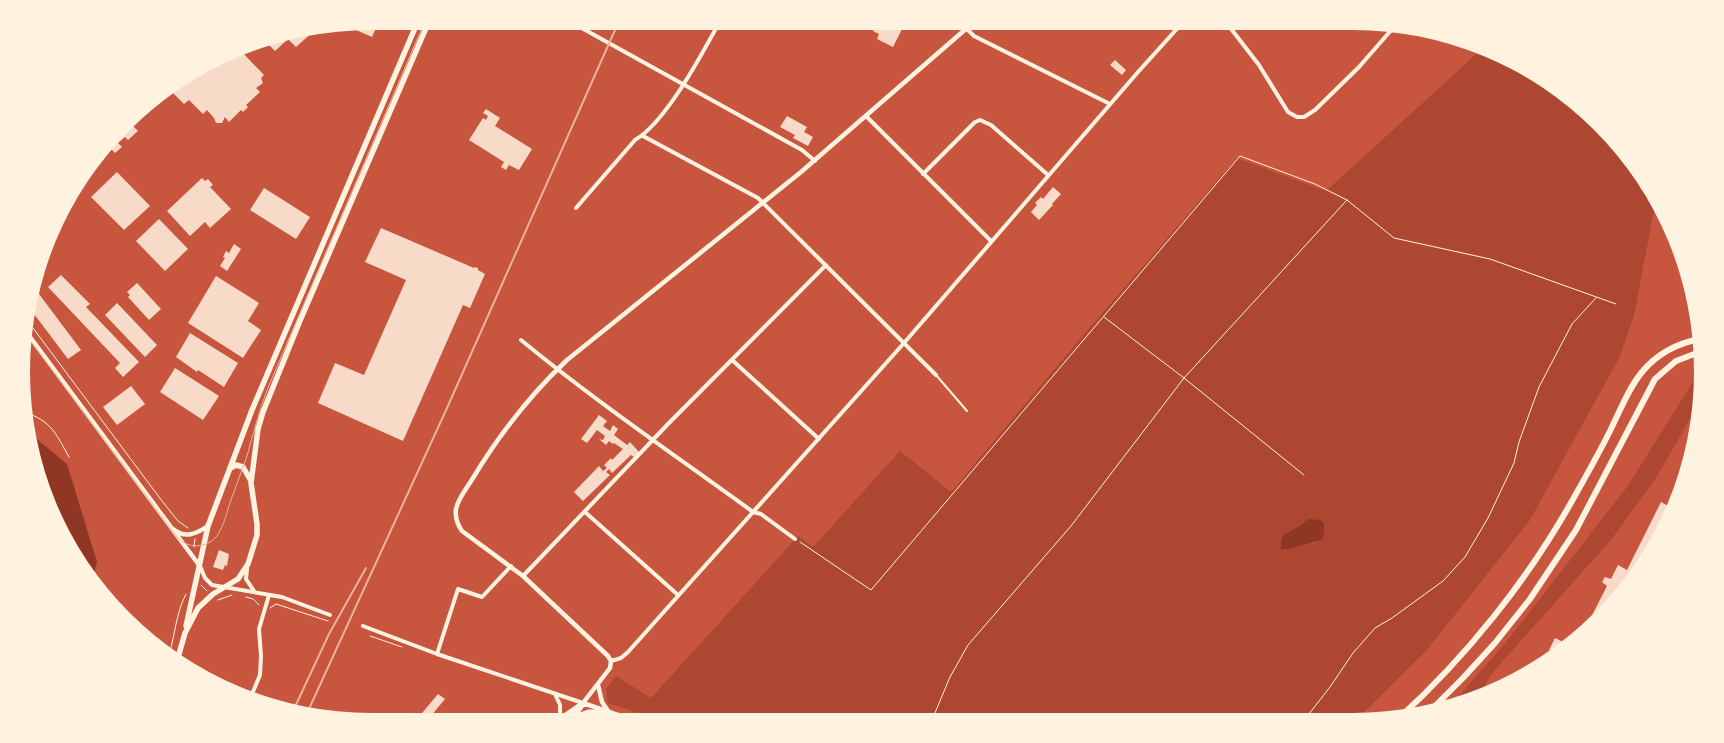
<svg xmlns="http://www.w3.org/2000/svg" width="1724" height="743" viewBox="0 0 1724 743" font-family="Overpass,sans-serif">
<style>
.green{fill:#ae4732;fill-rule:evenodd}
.water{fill:#8f3625}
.building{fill:#f7dbc8}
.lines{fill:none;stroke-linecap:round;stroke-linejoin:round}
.path{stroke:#fff3e0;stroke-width:1}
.service{stroke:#fff3e0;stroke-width:2}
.minor{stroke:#fff3e0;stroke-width:4}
.tertiary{stroke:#fff3e0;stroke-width:4.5}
.secondary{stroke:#fff3e0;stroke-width:5}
.primary{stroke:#fff3e0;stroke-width:5.5}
.motorway{stroke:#fff3e0;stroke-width:6}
.tram{stroke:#e9b49f;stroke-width:1}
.rail{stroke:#e9b49f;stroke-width:2}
</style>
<rect width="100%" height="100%" fill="#c8553d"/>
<path class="green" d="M1483 48 1528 68 1584 108 1631 159 1656 199 1634 316 1619 358 1530 520 1427 650 1357 719 664 721 608 703 606 689 616 676 651 698 798 536 813 547 900 451 951 492 1085 333 1237 158 1326 191ZM1303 522 1324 533 1317 543 1295 546 1285 534 1298 527Z
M1701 369 1700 401 1656 478 1611 540 1493 672 1477 698 1452 704 1507 641 1627 487Z"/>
<path class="water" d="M27 431 67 464 97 562 93 577 68 546 40 484Z
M1308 519 1320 520 1324 523V533L1322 540 1289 549H1281V539L1285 534 1298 527Z"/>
<path class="building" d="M372 21H379L372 37 354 29 355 27 353 26 354 24Z
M878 21H906L893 47 877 39 879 34 873 31Z
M314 31 296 47 288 39 275 51 263 39Z
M239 49 264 75 261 78 263 83 256 88 260 92 246 105 248 107 243 112 241 110 229 122 225 117 222 123H216L214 118 207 110 203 114 189 100 184 104 172 92 197 68Z
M1115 60 1126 70 1122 75 1110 65Z
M486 109 500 118 495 126 532 149 519 170 509 165 506 170 501 167 504 162 469 140 483 118 486 120 488 116 483 113Z
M787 116 807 127 804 132 813 137 808 146 793 138 795 135 780 127Z
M129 122 138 131 128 140 125 137 118 143 122 147 115 153 111 149 110 151 108 148Z
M117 172 150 206 124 230 91 197Z
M202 178 205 181 208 179 213 185 210 187 231 209 210 228 205 222 190 236 167 211Z
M1053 187 1061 194 1052 204 1053 205 1039 220 1031 212 1037 205 1035 203 1041 197 1043 199Z
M264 188 310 217 296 239 250 210Z
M159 219 188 249 165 271 136 241Z
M381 228 474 268 475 267 478 268V270L485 274 470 308 463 305 403 441 318 403 335 363 364 375 406 280 365 262Z
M234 244 241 249 227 271 220 266 225 258 223 257 226 251 229 253Z
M61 275 90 304 86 307 139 362 123 377 115 368 120 363 48 287Z
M216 276 259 303 248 321 261 330 243 358 188 323Z
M137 283 161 309 149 320 128 297 130 295 127 292Z
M39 294 81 350 68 359 28 306 29 302Z
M117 303 157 345 145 357 105 315Z
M190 333 238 363 224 387 198 370 197 372 176 357Z
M175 368 219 396 203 420 160 392Z
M131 386 145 404 117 425 103 407Z
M599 415 607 421 603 426 610 431 613 425 618 429 614 435 627 445 630 442 639 452 634 457 631 455 612 473 609 469 606 472 610 475 583 501 574 492 599 466 603 471 607 468 604 465 611 458 612 460 623 449 614 443 613 444 609 441 606 445 599 439 603 440 605 436 597 430 587 443 581 439Z
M1661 502 1672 508 1644 566 1585 629 1607 586 1602 582 1605 577 1611 579 1618 565 1627 570Z
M219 550 229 554 227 566 225 565 223 570 213 567Z
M1555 638 1570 645 1557 654 1549 650Z
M438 694 445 699 426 722H420L417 719Z"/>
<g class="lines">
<path class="path" d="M1104 317 1184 378 1304 475
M27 320 162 501 178 521 188 528
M24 412C52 421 56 434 69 457
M800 542 871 590 1240 156 1315 184 1347 200 1394 238 1490 259 1616 304
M194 547 195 539
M201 585 207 591
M246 597 253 599 259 605
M218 600 232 595
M270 608 276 604 328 621
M370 636 402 647
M169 655C175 635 176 613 186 594
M1305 719 1330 687 1353 653 1375 628 1392 618 1443 581 1465 557 1488 518 1514 463 1519 442 1539 387 1572 324 1596 298
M932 720 950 677 968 645 1071 526 1184 378 1347 200"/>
<path class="service" d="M936 375 967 411"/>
<path class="minor" d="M569 21 802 150 815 161
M1225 21 1259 65 1288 112 1297 117H1304L1315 110 1359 67 1393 28
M967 29 974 36 1110 104
M866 116 991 241
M643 136 758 198 936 375
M923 174 975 122 980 120 991 125 1048 175
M576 208 635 140C666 122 702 54 720 21
M521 340C595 401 676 456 753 512L761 514 795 539
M732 360 819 439
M585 512 678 595
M200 566 205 578 212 585 282 597 330 615
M247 569 246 579 254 591
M523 576 668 424 826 265
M363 626 437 654 583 703
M437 654 458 589 482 597 511 566
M611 661 621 658 628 652 904 343 1138 72 1184 21
M555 694 560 705V718
M250 699 260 675 261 656 259 629 269 595"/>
<path class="tertiary" d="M27 333 199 565
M173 529C185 539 196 534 208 526
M598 685 602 702 608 711
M583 703 610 668 611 661 608 656 523 576 462 531C457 524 455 517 456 509 458 498 467 488 473 478 499 435 530 395 567 360L801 172 975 21"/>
<path class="secondary" d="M583 703 635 721
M570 719 588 712H602
M557 721 583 703
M567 721 576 714 583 704"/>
<path class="primary" d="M231 468 236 465 243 467 251 481
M186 626 208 526 252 410 418 21
M177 661 185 633 198 608 213 594 238 579 248 564 257 535V524L251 483 258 429 263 412 299 323 429 21"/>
<path class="motorway" d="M1431 710 1463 678 1495 643 1530 599 1576 530 1655 379 1676 361 1702 351
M1398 719C1466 657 1527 581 1572 501 1585 478 1598 455 1610 431 1620 411 1628 389 1642 372 1657 354 1678 343 1700 339"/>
<path class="tram" d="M27 336 177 537C188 549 206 549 217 536 224 526 227 511 231 500 236 485 242 471 247 456 253 434 259 412 267 390L425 21"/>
<path class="rail" d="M294 709 329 634 366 568
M308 711 447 408 619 21"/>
</g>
<path d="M0 0H1724V743H0ZM371 30H1353A341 341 0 0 1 1694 371V372A341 341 0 0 1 1353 713H371A341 341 0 0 1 30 372V371A341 341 0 0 1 371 30Z" fill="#fff3e0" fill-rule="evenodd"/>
</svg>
